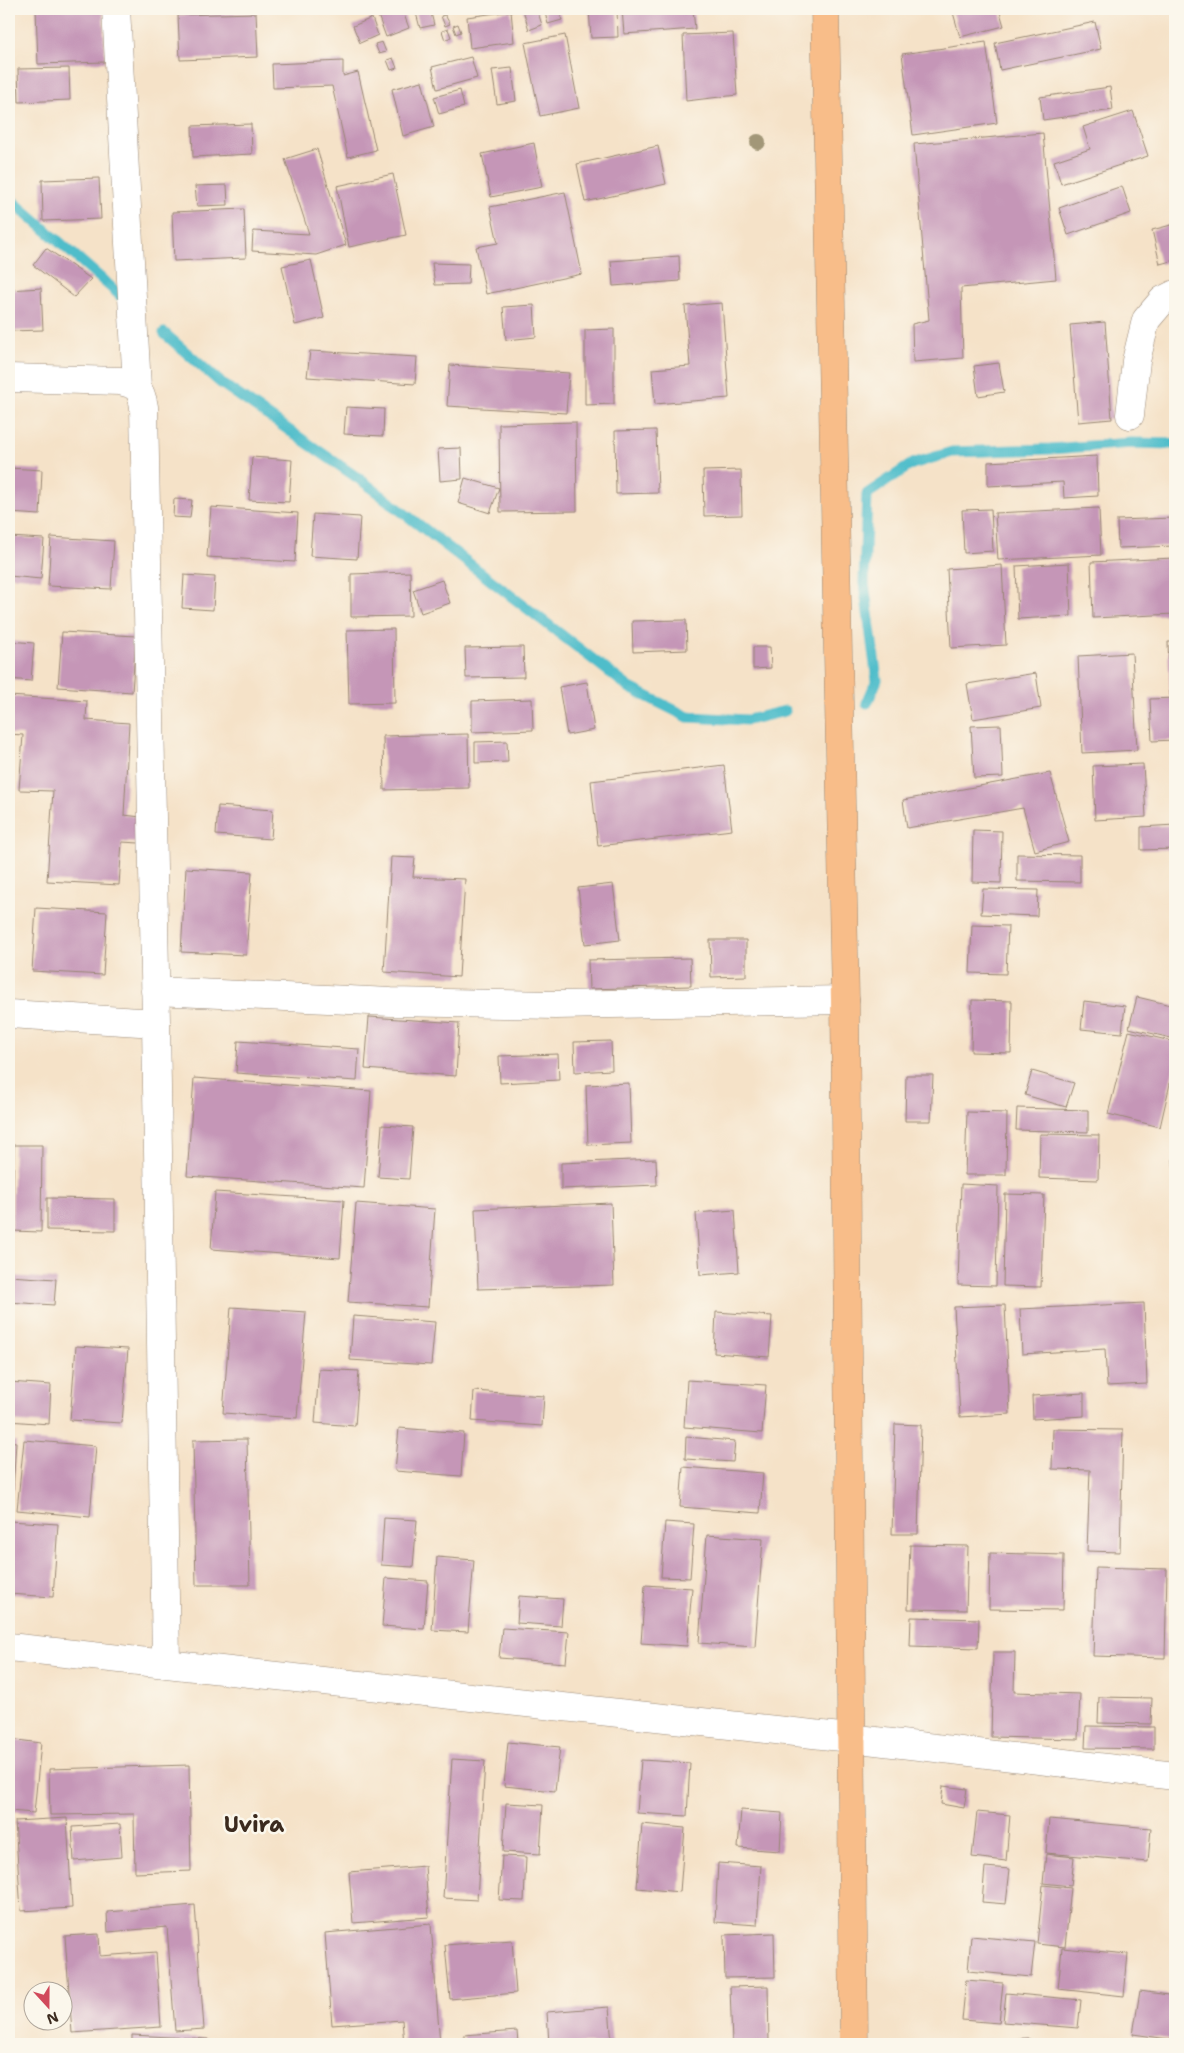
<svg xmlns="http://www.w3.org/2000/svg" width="1184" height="2053" viewBox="0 0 1184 2053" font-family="'Shantell Sans',sans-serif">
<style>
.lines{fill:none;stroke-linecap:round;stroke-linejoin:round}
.stream{stroke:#50bdca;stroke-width:11}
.building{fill:#c596b7}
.minor-casing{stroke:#988673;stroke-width:29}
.tertiary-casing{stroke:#988673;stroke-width:29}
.trunk-casing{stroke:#988673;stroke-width:29}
.minor{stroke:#fff;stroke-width:28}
.tertiary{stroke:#fff;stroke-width:28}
.trunk{stroke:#f8bd89;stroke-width:28}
.tree{fill:#a29778}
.labels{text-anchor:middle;stroke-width:5;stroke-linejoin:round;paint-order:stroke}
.town-label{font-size:22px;font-weight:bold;fill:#3b2a1e;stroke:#fbf7ec}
</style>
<rect width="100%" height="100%" fill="#fbf7ec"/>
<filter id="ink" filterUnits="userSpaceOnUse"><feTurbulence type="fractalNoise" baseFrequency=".02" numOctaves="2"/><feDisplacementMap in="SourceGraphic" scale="10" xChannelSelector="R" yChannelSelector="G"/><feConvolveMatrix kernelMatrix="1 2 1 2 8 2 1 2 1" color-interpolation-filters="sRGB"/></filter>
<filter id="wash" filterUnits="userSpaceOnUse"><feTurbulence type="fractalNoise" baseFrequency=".0096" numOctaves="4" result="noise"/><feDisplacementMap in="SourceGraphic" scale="20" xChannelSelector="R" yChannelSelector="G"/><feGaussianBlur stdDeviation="1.12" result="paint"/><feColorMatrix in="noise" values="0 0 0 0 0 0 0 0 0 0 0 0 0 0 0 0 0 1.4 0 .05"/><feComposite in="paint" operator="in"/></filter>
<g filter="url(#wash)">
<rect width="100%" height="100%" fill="#f5e2c8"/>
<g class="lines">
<path class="stream" d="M9 198 121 296
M164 333 221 383 365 483 630 688 688 717 748 720 785 711
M867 703 877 680 864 583 867 494 912 464 952 452 1050 449 1132 443 1175 444"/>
</g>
<g id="blocks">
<path class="building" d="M36 9H103L105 62 38 64Z
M380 9H402L409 28 386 37 376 10Z
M415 9H430L434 25 420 28Z
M527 9H537L542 25 529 30 523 10Z
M544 9H558L562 20 548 24Z
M589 9H617L618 37 591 38Z
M622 9H693L695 29 624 34Z
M952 9H999L1004 26 960 37Z
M511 11 514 42 470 48 467 17Z
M256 13 258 57 180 60 178 15Z
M445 15 450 24 445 26 441 16Z
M372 18 378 35 360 43 353 26Z
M1095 22 1101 49 1000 70 995 43Z
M458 24 461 32 456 34 453 26Z
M448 29 451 37 445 40 442 31Z
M733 33 737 95 686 101 683 35Z
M565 35 579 108 540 116 525 43Z
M382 42 386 52 379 54 375 44Z
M986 42 997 123 913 135 902 54Z
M471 57 477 78 437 89 432 67Z
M393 58 397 68 391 70 387 60Z
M343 61V76L358 72 376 150 348 157 332 86 273 88 272 64Z
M69 68 70 100 19 102 18 69Z
M512 68 516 101 497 104 492 70Z
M422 81 434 127 403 136 392 89Z
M1110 87 1113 110 1043 120 1040 97Z
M460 90 464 107 439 114 434 97Z
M1133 111 1148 156 1061 184 1054 161 1090 149 1083 127Z
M251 124 252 154 193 157 192 126Z
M1043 133 1056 279 961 288 963 358 913 362 912 324 929 320 914 144Z
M534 143 542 187 491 197 482 154Z
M658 146 666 184 585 202 577 164Z
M317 149 346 245 316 255 252 251 253 231 309 234 285 159Z
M393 174 406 235 349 247 337 186Z
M99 178 101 219 43 221 42 180Z
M227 185 228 205 197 206 195 186Z
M1122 186 1131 213 1068 235 1059 208Z
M565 192 582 274 486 294 476 247 498 243 490 207Z
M244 209 246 258 174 261 172 212Z
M1175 224V260L1160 264 1152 230Z
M9 232H10L12 285H9Z
M46 248 91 279 74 297 33 265Z
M679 256 680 281 613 286 611 261Z
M311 260 324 318 295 325 282 266Z
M432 263 469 264 468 284 435 285Z
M41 288 43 330 9 331V290Z
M722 303 729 398 655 404 652 369 690 366 685 306Z
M534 305 536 337 506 340 503 307Z
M1105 322 1112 419 1078 422 1070 325Z
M614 329V404L585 405V330Z
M310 351 417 357 415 384 307 377Z
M999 363 1004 392 978 396 974 366Z
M450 365 569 373 566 413 447 406Z
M346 407 384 409 383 436 344 434Z
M576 422 577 511 500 512 499 424Z
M656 430 658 493 616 494 615 431Z
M461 448 462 479 440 481 438 449Z
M1097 456 1098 496 1064 498 1063 482 988 486V462Z
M252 457 292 460 289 502 249 500Z
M9 468 42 470 40 515 9 513Z
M741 470 742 515 704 516 703 471Z
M465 478 499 488 490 513 458 503Z
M174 499 192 500 190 518 173 517Z
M211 507 298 513 295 562 207 557Z
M1099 508 1101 555 998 560 995 513Z
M991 509 993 551 964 553 962 510Z
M313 514 360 517 357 559 310 556Z
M1173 518 1174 546 1118 548 1117 520Z
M9 537 44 539 41 579 9 576Z
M51 537 114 541 111 589 48 586Z
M1174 558 1175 614 1093 618 1091 562Z
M1069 563 1071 616 1018 619 1016 566Z
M1002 565 1006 645 951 648 947 569Z
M410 572 411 616 351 617V574Z
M184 575 215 577 213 610 182 608Z
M442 580 450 603 421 613 413 590Z
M686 620 687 650 633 652 632 621Z
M394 629 395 703 349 704 347 630Z
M62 632 136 636 132 692 58 687Z
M9 641 34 643 31 681 9 679Z
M1168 642H1175V696H1170Z
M523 647 524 677 466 678 465 648Z
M753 647H770L771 668 753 669Z
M1132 653 1137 750 1082 753 1078 656Z
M1036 673 1041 708 973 719 967 684Z
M587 682 594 730 567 735 559 687Z
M9 696 87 701 86 720 129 723 124 815 141 817 139 843 122 842 119 885 47 881 53 791 19 790 23 735 9 734Z
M1175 698V740L1152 741 1150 699Z
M532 699 533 730 472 732V701Z
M1001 725 1003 777 974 778 971 726Z
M468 734 469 788 384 790 383 736Z
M507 741 508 762 475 763V742Z
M1143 764 1146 817 1095 820 1093 766Z
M724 765 732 830 598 846 591 781Z
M1050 773 1069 842 1035 851 1023 808 907 828 903 800Z
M218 806 273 810 271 839 216 835Z
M1175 825V849L1141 850V827Z
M973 830 1002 831 1001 883 972 882Z
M1017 854 1080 855V882L1017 881Z
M391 857 415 858 413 877 465 879 459 977 384 972Z
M186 868 252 872 246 955 181 952Z
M613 884 620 940 585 944 578 888Z
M983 889 1038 890 1037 916 981 914Z
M36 908 107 912 103 975 32 971Z
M972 925 1008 926 1006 974 970 973Z
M710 940H746V976L711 977Z
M690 958 691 986 589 989 588 960Z
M1137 997 1175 1006V1039L1129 1028Z
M972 1000 1012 1001 1011 1053 971 1052Z
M1084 1001 1125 1006 1122 1033 1081 1029Z
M369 1017 459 1023 456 1076 365 1069Z
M1129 1031 1175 1042V1062L1160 1127 1108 1114Z
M238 1041 359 1049 357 1081 236 1073Z
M611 1041 612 1070 575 1072 574 1042Z
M558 1054 559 1080 500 1083 499 1056Z
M1032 1071 1074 1083 1066 1107 1025 1095Z
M906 1075H933L931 1121H905Z
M194 1078 371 1091 364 1188 187 1176Z
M629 1083 631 1143 588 1145 586 1085Z
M1017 1108 1088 1110V1132L1016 1130Z
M967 1112 1007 1113 1006 1175H965Z
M382 1125 413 1127 409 1179 378 1177Z
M1040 1134 1099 1135 1098 1180 1039 1178Z
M14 1145H42L41 1232 12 1231Z
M656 1159 657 1185 561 1189V1163Z
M1173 1159H1175V1180H1174Z
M961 1184 998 1186 996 1286 958 1285Z
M215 1192 344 1200 340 1258 211 1249Z
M1005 1194 1044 1195 1041 1287 1003 1286Z
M47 1198 115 1199V1231L47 1230Z
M356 1203 435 1209 428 1307 348 1302Z
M611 1203 614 1285 478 1289 475 1209Z
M735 1210 739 1272 700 1275 696 1213Z
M9 1276 56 1279 54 1305 9 1302Z
M1144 1303 1147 1384 1107 1386 1105 1349 1022 1354 1020 1309Z
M1005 1305 1010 1414 960 1417 954 1307Z
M231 1307 306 1312 297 1418 223 1413Z
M716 1312 772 1316 769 1357 714 1353Z
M353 1316 435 1322 431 1365 350 1360Z
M76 1346 128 1349 122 1423 70 1420Z
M319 1369 359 1371 355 1426 315 1423Z
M687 1380 766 1385 762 1433 684 1427Z
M9 1382 51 1385 49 1424 9 1421Z
M474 1391 544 1396 542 1426 472 1421Z
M1084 1393V1416L1033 1419 1032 1396Z
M895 1424 921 1425 918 1534H892Z
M399 1428 464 1433 461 1476 395 1471Z
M1053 1429 1123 1430 1120 1552 1087 1551 1090 1470 1052 1469Z
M686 1437 735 1441 733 1462 685 1459Z
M247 1439 250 1585H196L193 1440Z
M24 1440 96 1446 90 1517 17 1510Z
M9 1441 16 1442 13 1491H9Z
M683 1467 763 1473 760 1513 680 1507Z
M384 1518 417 1520 413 1567 381 1565Z
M9 1521 58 1524 53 1597 9 1594Z
M665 1522 694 1524 690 1578 661 1577Z
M707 1535 763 1539 755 1647 699 1643Z
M910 1545 968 1546 966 1610 908 1609Z
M990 1553 1064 1555 1063 1610 989 1609Z
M437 1557 474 1560 468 1632 432 1630Z
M1096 1567 1167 1569 1165 1658 1093 1656Z
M386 1578 428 1581 424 1629 382 1626Z
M645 1585 692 1588 687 1646 641 1643Z
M519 1596 563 1599 561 1626 517 1623Z
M911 1617 979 1619 978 1648 910 1646Z
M502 1628 569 1632 566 1663 499 1658Z
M993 1652H1015L1014 1692 1080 1694 1078 1739 991 1737Z
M1099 1697 1152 1698 1151 1724 1098 1723Z
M1086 1726 1154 1727V1749L1085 1748Z
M9 1739 41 1743 34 1813 9 1811Z
M508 1742 560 1747 555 1791 504 1786Z
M452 1759 485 1761 477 1900 443 1898Z
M641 1760 690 1763 687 1816 637 1813Z
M189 1765 191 1871 135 1873 134 1814 50 1815 49 1769Z
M943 1786 967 1789 964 1808 941 1804Z
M506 1803 543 1805 540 1854 503 1852Z
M741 1810 782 1813 780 1851 738 1848Z
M977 1812 1010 1815 1006 1861 972 1857Z
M67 1818 72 1908 21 1911 15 1821Z
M1049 1819 1151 1828 1148 1862 1046 1853Z
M120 1824 122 1857 74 1861 72 1827Z
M642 1824 685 1828 680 1892 637 1888Z
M1046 1854 1074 1857 1071 1886 1043 1883Z
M502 1856 526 1857 524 1901 499 1900Z
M718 1863 761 1866 757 1925 715 1922Z
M425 1866 429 1917 353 1923 349 1872Z
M985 1867 1010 1869 1006 1904 982 1902Z
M1043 1885 1071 1888 1065 1947 1037 1944Z
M195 1905 204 2029 175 2031 167 1927 108 1932 107 1912Z
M431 1924 440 2044H404L402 2020 332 2025 325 1933Z
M774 1933 775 1977 725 1978 724 1935Z
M99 1934 100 1956 156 1952 161 2027 72 2033 65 1936Z
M971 1936 1035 1942 1031 1977 968 1971Z
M512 1940 516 1993 450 1999 445 1945Z
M1062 1948 1128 1954 1124 1996 1058 1989Z
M966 1980 1003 1983 999 2023 962 2020Z
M768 1986 769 2044H732L730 1987Z
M1140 1991 1175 1996V2040L1133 2034Z
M1006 1993 1081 2000 1078 2028 1003 2022Z
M609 2007 612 2044H549L547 2012Z
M517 2031 518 2044H464V2035Z
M132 2035 208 2039V2044H132Z
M1029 2038 1030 2044H951V2041Z
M1113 2041V2044H1066V2043Z"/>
</g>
</g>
<g filter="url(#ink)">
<use href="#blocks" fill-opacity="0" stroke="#988673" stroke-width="1"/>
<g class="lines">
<g class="minor-casing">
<path id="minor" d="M116 9 137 387
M9 378 120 381C138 385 141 389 144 407L156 1023
M1130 415 1136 361 1146 320 1163 300 1175 294
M155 991 391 1002 555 1005 845 1000
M9 1014 156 1023 166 1662"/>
</g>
<g class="tertiary-casing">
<path id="tertiary" d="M9 1647 850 1738 1175 1776"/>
</g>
<g class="trunk-casing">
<path id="trunk" d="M825 9 845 1000 854 2044"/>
</g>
<use href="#minor" class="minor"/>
<use href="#tertiary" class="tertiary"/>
<use href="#trunk" class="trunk"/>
</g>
<circle class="tree" cx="758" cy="142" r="8"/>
</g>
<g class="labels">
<g class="town-label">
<text x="254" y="1832">Uvira</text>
</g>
</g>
<rect width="1184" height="2053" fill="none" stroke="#fbf7ec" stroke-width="30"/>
<g transform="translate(48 2006) rotate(159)"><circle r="24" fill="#fbf7ec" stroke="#aea59a"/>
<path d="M0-4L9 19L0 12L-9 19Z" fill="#d1495b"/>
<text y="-8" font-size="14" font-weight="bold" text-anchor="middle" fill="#3b2a1e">N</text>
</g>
</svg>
